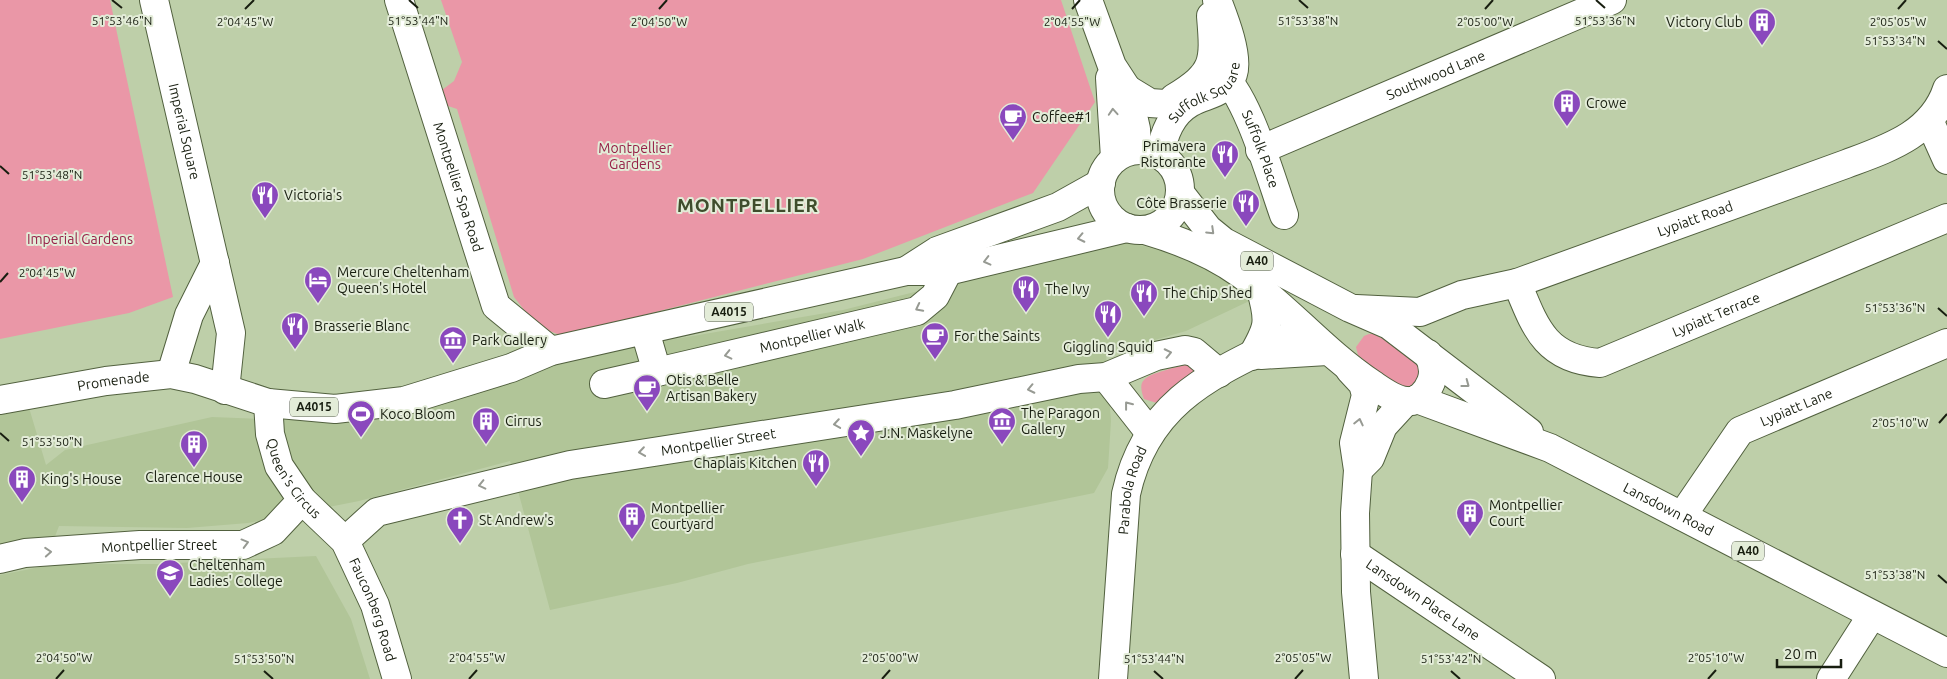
<svg xmlns="http://www.w3.org/2000/svg" width="1947" height="679" viewBox="0 0 1947 679" font-family="Ubuntu,sans-serif">
<style>
.built{fill:#b1c598}
.green{fill:#ea97a7}
.lines{fill:none;stroke-linecap:round;stroke-linejoin:round}
.minor-casing{stroke:#52613f;stroke-width:30}
.major-casing{stroke:#52613f;stroke-width:30}
.highway-casing{stroke:#52613f;stroke-width:30}
.minor{stroke:#fff;stroke-width:28}
.major{stroke:#fff;stroke-width:28}
.highway{stroke:#fff;stroke-width:28}
.oneway{stroke:#979a93}
.ticks{fill:none;stroke:#181e10;stroke-width:2}
.labels{text-anchor:middle;stroke-width:4;stroke-linejoin:round;paint-order:stroke}
.shield{fill:#e3ecd8;stroke:#555c4c;stroke-width:1}
.shield-label{font-size:12px;font-weight:bold;fill:#181e10}
.poi-label{font-size:14px;fill:#181e10;stroke:#e3ecd8;text-anchor:start}
.street-label{font-size:14px;fill:#181e10;stroke:#e3ecd8}
.park-label{font-size:14px;fill:#962147;stroke:#e3ecd8}
.district-label{font-size:19px;font-weight:bold;letter-spacing:1px;fill:#3f4d2c;stroke:#e3ecd8}
.ticks-label{font-size:12px;text-anchor:middle;fill:#181e10;stroke:#e3ecd8;stroke-width:4;stroke-linejoin:round;paint-order:stroke}
</style>
<rect width="100%" height="100%" fill="#becfa9"/>
<path class="built" d="M1121 240 1217 266 1262 295 1186 331 1106 354 1111 421 1108 468 1094 493 748 564 677 583 550 610 510 461 359 501 248 523 187 528 59 526 54 539 0 555V388L22 384 46 465 65 450 212 417 286 420 397 415 533 368 629 347 843 310Z
M316 556 351 619 370 679H0V575L55 564H157Z"/>
<path class="green" d="M0 0H110L173 297 129 313 0 339Z
M441 0H1061L1095 102 1033 193 863 259 597 327 570 339 537 326 514 297 457 109 442 104V90L454 81 462 62Z
M1369 334H1374L1421 360 1422 378 1407 390 1397 389 1358 355 1356 347 1364 336Z
M1190 364 1195 371 1160 404 1144 399C1142 393 1139 385 1144 380 1149 373 1181 366 1190 364Z"/>
<g class="lines">
<g class="minor-casing">
<g id="minor">
<path id="s1" d="M154 0 231 333 225 390"/>
<path id="s2" d="M399 0 496 306 551 351"/>
<path id="s3" d="M1218 71C1247 91 1271 179 1284 215"/>
<path d="M1174 98C1215 73 1215 63 1211 16"/>
<path d="M1929 120 1947 160"/>
<path id="s4" d="M1260 150 1612 0"/>
<path id="s5" d="M1160 154C1164 134 1171 114 1190 103 1205 94 1227 94 1233 74 1239 56 1224 18 1217 0"/>
<path id="s6" d="M1517 283C1535 327 1545 359 1600 363L1947 218"/>
<path id="s7" d="M1356 309 1420 312 1462 295 1517 283 1846 164C1886 149 1932 135 1947 89"/>
<path id="s8" d="M645 331 657 372 917 311 935 296 948 271"/>
<path d="M1261 355 1327 351"/>
<path d="M1252 356C1269 327 1270 322 1261 290"/>
<path d="M1350 370 1363 384 1366 395 1354 443 1358 470 1355 513 1356 592 1364 679"/>
<path d="M171 374 189 315 215 263"/>
<path d="M1106 377 1150 433"/>
<path d="M604 384 657 372"/>
<path id="s9" d="M268 403 270 434 279 466 302 500 345 541 375 605 397 679"/>
<path d="M1358 470 1370 458 1383 426 1406 401"/>
<path id="s10" d="M1682 516 1740 431 1947 343"/>
<path id="s11" d="M345 541 377 512 570 465 955 405 1079 379 1106 377 1156 356 1185 350 1194 352 1219 373"/>
<path id="s12" d="M1355 554 1541 679"/>
<path id="s13" d="M0 559 25 553 140 545H243L273 531 302 500"/>
<path id="s14" d="M1113 679 1126 494C1148 394 1222 371 1304 329"/>
<path d="M1831 679 1872 615"/>
</g>
</g>
<g class="major-casing">
<g id="major">
<path d="M906 271 937 251 1058 207 1101 183"/>
<path id="s15" d="M0 400 106 381 171 374 195 379 268 403 335 409 404 401 511 368 551 351 906 271H948L1127 228"/>
</g>
</g>
<g class="highway-casing">
<g id="highway">
<path d="M1088 0 1112 66 1127 89 1136 129 1137 149"/>
<path d="M1110 78 1115 158"/>
<path d="M1127 89 1150 103 1165 104"/>
<circle cx="1140" cy="190" r="40"/>
<path d="M1180 193 1208 229 1224 242 1350 308 1389 325 1529 432"/>
<path d="M1145 230C1179 240 1212 253 1241 274 1288 308 1324 352 1372 384 1381 390 1394 400 1406 401 1418 403 1427 392 1431 382 1435 372 1433 363 1428 354"/>
<path id="s16" d="M1417 399 1550 448 1947 653"/>
</g>
</g>
<use href="#minor" class="minor"/>
<use href="#major" class="major"/>
<use href="#highway" class="highway"/>
</g>
<defs><path id="oneway-chevron" d="M-2-3.5L2.5 0L-2 3.5" fill="none" stroke-width="1.6" stroke-linecap="round" stroke-linejoin="round" transform="scale(1.25)"/></defs>
<g class="oneway">
<use href="#oneway-chevron" transform="translate(1113 112) rotate(-94)"/>
<use href="#oneway-chevron" transform="translate(1211 231) rotate(44)"/>
<use href="#oneway-chevron" transform="translate(1081 238) rotate(168)"/>
<use href="#oneway-chevron" transform="translate(987 261) rotate(166)"/>
<use href="#oneway-chevron" transform="translate(919 308) rotate(153)"/>
<use href="#oneway-chevron" transform="translate(1168 353) rotate(-12)"/>
<use href="#oneway-chevron" transform="translate(728 355) rotate(167)"/>
<use href="#oneway-chevron" transform="translate(1466 384) rotate(37)"/>
<use href="#oneway-chevron" transform="translate(1031 389) rotate(168)"/>
<use href="#oneway-chevron" transform="translate(1128 405) rotate(-128)"/>
<use href="#oneway-chevron" transform="translate(1359 422) rotate(-77)"/>
<use href="#oneway-chevron" transform="translate(837 424) rotate(171)"/>
<use href="#oneway-chevron" transform="translate(642 452) rotate(172)"/>
<use href="#oneway-chevron" transform="translate(482 485) rotate(167)"/>
<use href="#oneway-chevron" transform="translate(245 543) rotate(-15)"/>
<use href="#oneway-chevron" transform="translate(48 552) rotate(-4)"/>
</g>
<path class="ticks" d="M112 0 122 8M409 0 418 8M1299 0 1308 8M1596 0 1605 8M245 9 254 0M659 9 667 0M1072 9 1080 0M1485 9 1493 0M1898 9 1906 0M1938 41 1947 49M0 166 9 174M0 282 8 273M1938 308 1947 316M1939 423 1947 414M0 433 9 441M1938 575 1947 583M264 671 273 679M1154 671 1163 679M1451 671 1460 679M56 679 64 670M469 679 477 670M882 679 890 670M1295 679 1303 670M1708 679 1716 670"/>
<defs>
<g id="building-pin" transform="scale(1.4375)"><path d="M0 17L-7.5 6A9.5 9.5 0 1 1 7.5 6Z" fill="#8a48bd" stroke="#e3ecd8"/><path d="M-4-6H4V6H1V3H-1V6H-4ZM-2.5-4.3h1.7v1.8h-1.7ZM.8-4.3h1.7v1.8H.8ZM-2.5-1h1.7V.8h-1.7ZM.8-1h1.7V.8H.8Z" fill="#fff"/></g>
<g id="cafe-pin" transform="scale(1.4375)"><path d="M0 17L-7.5 6A9.5 9.5 0 1 1 7.5 6Z" fill="#8a48bd" stroke="#e3ecd8"/><path d="M-5.5-4.5H6V0H3Q3 3.5 0 3.5H-2.5Q-5.5 3.5-5.5 0ZM3-3.2v2h1.7v-2ZM-6 4.5H4V6H-6Z" fill="#fff"/></g>
<g id="restaurant-pin" transform="scale(1.4375)"><path d="M0 17L-7.5 6A9.5 9.5 0 1 1 7.5 6Z" fill="#8a48bd" stroke="#e3ecd8"/><path d="M-5-6h1v4h1v-4h1v4h1v-4h1v5L-1.5 .5V6h-2V.5L-5-1ZM5-6V6H3V1.5H1.5Q1.5-4 5-6Z" fill="#fff"/></g>
<g id="hotel-pin" transform="scale(1.4375)"><path d="M0 17L-7.5 6A9.5 9.5 0 1 1 7.5 6Z" fill="#8a48bd" stroke="#e3ecd8"/><path d="M-6-4.5h1.5V1H6V5H4.5V3h-9V5H-6ZM-4 0a1.8 1.8 0 1 1 3.6 0ZM.5 0V-2.5h3Q6-2.5 6 0Z" fill="#fff"/></g>
<g id="museum-pin" transform="scale(1.4375)"><path d="M0 17L-7.5 6A9.5 9.5 0 1 1 7.5 6Z" fill="#8a48bd" stroke="#e3ecd8"/><path d="M0-6L6-3V-2H-6V-3ZM-5-1h2V3h-2ZM-1-1h2V3h-2ZM3-1h2V3H3ZM-6 4H6V6H-6Z" fill="#fff"/></g>
<g id="stadium-pin" transform="scale(1.4375)"><path d="M0 17L-7.5 6A9.5 9.5 0 1 1 7.5 6Z" fill="#8a48bd" stroke="#e3ecd8"/><path d="M0-5a6.5 5 0 1 0 0 10a6.5 5 0 1 0 0-10ZM-3.5-1.8h7v3.6h-7Z" fill="#fff"/></g>
<g id="sight-pin" transform="scale(1.4375)"><path d="M0 17L-7.5 6A9.5 9.5 0 1 1 7.5 6Z" fill="#8a48bd" stroke="#e3ecd8"/><path d="M0-6L1.8-2.2L6-1.7L2.9 1.2L3.7 5.4L0 3.3L-3.7 5.4L-2.9 1.2L-6-1.7L-1.8-2.2Z" fill="#fff"/></g>
<g id="church-pin" transform="scale(1.4375)"><path d="M0 17L-7.5 6A9.5 9.5 0 1 1 7.5 6Z" fill="#8a48bd" stroke="#e3ecd8"/><path d="M-1.2-6h2.4v3.5h3.3v2.4h-3.3V6h-2.4V-.1h-3.3v-2.4h3.3Z" fill="#fff"/></g>
<g id="school-pin" transform="scale(1.4375)"><path d="M0 17L-7.5 6A9.5 9.5 0 1 1 7.5 6Z" fill="#8a48bd" stroke="#e3ecd8"/><path d="M0-5L7-2L0 1L-7-2ZM-4 1L0 2.5L4 1V4Q0 6-4 4Z" fill="#fff"/></g>
</defs>
<g fill-rule="evenodd">
<use href="#building-pin" x="1762" y="22"/>
<use href="#building-pin" x="1567" y="103"/>
<use href="#cafe-pin" x="1013" y="117"/>
<use href="#restaurant-pin" x="1225" y="154"/>
<use href="#restaurant-pin" x="265" y="195"/>
<use href="#restaurant-pin" x="1246" y="203"/>
<use href="#hotel-pin" x="318" y="280"/>
<use href="#restaurant-pin" x="1026" y="289"/>
<use href="#restaurant-pin" x="1144" y="293"/>
<use href="#restaurant-pin" x="1108" y="314"/>
<use href="#restaurant-pin" x="295" y="326"/>
<use href="#cafe-pin" x="935" y="336"/>
<use href="#museum-pin" x="453" y="340"/>
<use href="#cafe-pin" x="647" y="388"/>
<use href="#stadium-pin" x="361" y="414"/>
<use href="#building-pin" x="486" y="421"/>
<use href="#museum-pin" x="1002" y="421"/>
<use href="#sight-pin" x="861" y="433"/>
<use href="#building-pin" x="194" y="444"/>
<use href="#restaurant-pin" x="816" y="463"/>
<use href="#building-pin" x="22" y="479"/>
<use href="#building-pin" x="1470" y="513"/>
<use href="#building-pin" x="632" y="516"/>
<use href="#church-pin" x="460" y="520"/>
<use href="#school-pin" x="170" y="573"/>
</g>
<g class="labels">
<g class="shield">
<rect x="1241" y="251.5" width="32" height="19" rx="4"/>
<rect x="705" y="302.5" width="48" height="19" rx="4"/>
<rect x="290" y="397.5" width="48" height="19" rx="4"/>
<rect x="1732" y="541.5" width="32" height="19" rx="4"/>
</g>
<g class="shield-label">
<text x="1257" y="265">A40</text>
<text x="729" y="316">A4015</text>
<text x="314" y="411">A4015</text>
<text x="1748" y="555">A40</text>
</g>
<g class="poi-label">
<text x="1743" y="27" text-anchor="end">Victory Club</text>
<text x="1586" y="108">Crowe</text>
<text x="1032" y="122">Coffee#1</text>
<text x="1206" y="151" text-anchor="end">Primavera<tspan x="1206" dy="16">Ristorante</tspan></text>
<text x="284" y="200">Victoria's</text>
<text x="1227" y="208" text-anchor="end">Côte Brasserie</text>
<text x="337" y="277">Mercure Cheltenham<tspan x="337" dy="16">Queen's Hotel</tspan></text>
<text x="1045" y="294">The Ivy</text>
<text x="1163" y="298">The Chip Shed</text>
<text x="314" y="331">Brasserie Blanc</text>
<text x="954" y="341">For the Saints</text>
<text x="472" y="345">Park Gallery</text>
<text x="1108" y="352" text-anchor="middle">Giggling Squid</text>
<text x="666" y="385">Otis &amp; Belle<tspan x="666" dy="16">Artisan Bakery</tspan></text>
<text x="1021" y="418">The Paragon<tspan x="1021" dy="16">Gallery</tspan></text>
<text x="380" y="419">Koco Bloom</text>
<text x="505" y="426">Cirrus</text>
<text x="880" y="438">J.N. Maskelyne</text>
<text x="797" y="468" text-anchor="end">Chaplais Kitchen</text>
<text x="194" y="482" text-anchor="middle">Clarence House</text>
<text x="41" y="484">King's House</text>
<text x="1489" y="510">Montpellier<tspan x="1489" dy="16">Court</tspan></text>
<text x="651" y="513">Montpellier<tspan x="651" dy="16">Courtyard</tspan></text>
<text x="479" y="525">St Andrew's</text>
<text x="189" y="570">Cheltenham<tspan x="189" dy="16">Ladies' College</tspan></text>
</g>
<g class="street-label">
<text dy="5" stroke="none"><textPath href="#s4" startOffset="191">Southwood Lane</textPath></text>
<text dy="5" stroke="none"><textPath href="#s5" startOffset="81">Suffolk Square</textPath></text>
<text dy="5" stroke="none"><textPath href="#s1" startOffset="135">Imperial Square</textPath></text>
<text dy="5" stroke="none"><textPath href="#s3" startOffset="90">Suffolk Place</textPath></text>
<text dy="5" stroke="none"><textPath href="#s2" startOffset="196">Montpellier Spa Road</textPath></text>
<text dy="5" stroke="none"><textPath href="#s7" startOffset="355">Lypiatt Road</textPath></text>
<text dy="5" stroke="none"><textPath href="#s6" startOffset="250">Lypiatt Terrace</textPath></text>
<text dy="5" stroke="none"><textPath href="#s8" startOffset="202">Montpellier Walk</textPath></text>
<text dy="5" stroke="none"><textPath href="#s15" startOffset="115">Promenade</textPath></text>
<text dy="5" stroke="none"><textPath href="#s10" startOffset="164">Lypiatt Lane</textPath></text>
<text dy="5" stroke="none"><textPath href="#s11" startOffset="392">Montpellier Street</textPath></text>
<text dy="5" stroke="none"><textPath href="#s9" startOffset="82">Queen's Circus</textPath></text>
<text dy="5" stroke="none"><textPath href="#s14" startOffset="190">Parabola Road</textPath></text>
<text dy="5" stroke="none"><textPath href="#s16" startOffset="275">Lansdown Road</textPath></text>
<text dy="5" stroke="none"><textPath href="#s13" startOffset="160">Montpellier Street</textPath></text>
<text dy="5" stroke="none"><textPath href="#s12" startOffset="82">Lansdown Place Lane</textPath></text>
<text dy="5" stroke="none"><textPath href="#s9" startOffset="239">Fauconberg Road</textPath></text>
</g>
<g class="park-label">
<text x="635" y="153">Montpellier<tspan x="635" dy="16">Gardens</tspan></text>
<text x="80" y="244">Imperial Gardens</text>
</g>
<g class="district-label">
<text x="748" y="212">MONTPELLIER</text>
</g>
</g>
<g class="ticks-label">
<text x="122" y="25">51°53'46"N</text>
<text x="418" y="25">51°53'44"N</text>
<text x="1308" y="25">51°53'38"N</text>
<text x="1605" y="25">51°53'36"N</text>
<text x="659" y="26">2°04'50"W</text>
<text x="1072" y="26">2°04'55"W</text>
<text x="1485" y="26">2°05'00"W</text>
<text x="1898" y="26">2°05'05"W</text>
<text x="245" y="26">2°04'45"W</text>
<text x="1895" y="45">51°53'34"N</text>
<text x="52" y="179">51°53'48"N</text>
<text x="47" y="277">2°04'45"W</text>
<text x="1895" y="312">51°53'36"N</text>
<text x="1900" y="427">2°05'10"W</text>
<text x="52" y="446">51°53'50"N</text>
<text x="1895" y="579">51°53'38"N</text>
<text x="64" y="662">2°04'50"W</text>
<text x="477" y="662">2°04'55"W</text>
<text x="890" y="662">2°05'00"W</text>
<text x="1303" y="662">2°05'05"W</text>
<text x="1716" y="662">2°05'10"W</text>
<text x="264" y="663">51°53'50"N</text>
<text x="1154" y="663">51°53'44"N</text>
<text x="1451" y="663">51°53'42"N</text>
</g>
<path d="M1777 659v8h64v-8" fill="none" stroke="#181e10" stroke-width="2.5"/>
<text x="1784" y="659" font-size="15" fill="#181e10" stroke="#e3ecd8" stroke-width="4" paint-order="stroke">20 m</text>
</svg>
